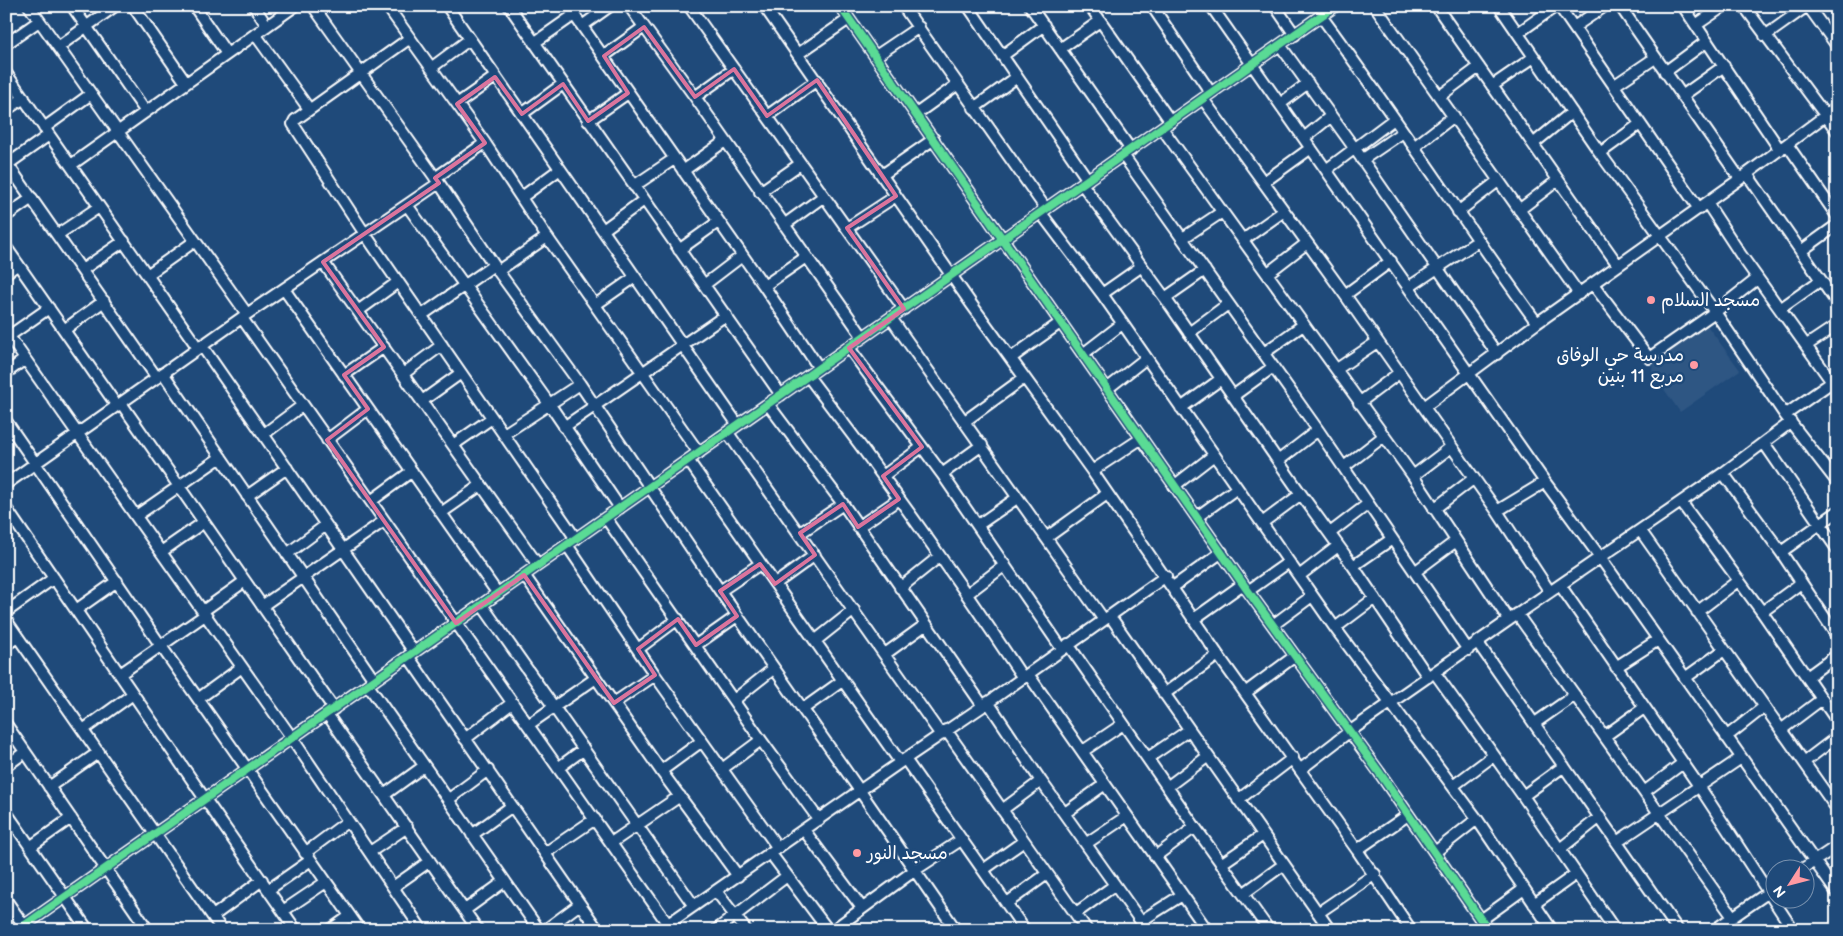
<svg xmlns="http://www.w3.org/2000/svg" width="1843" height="936" viewBox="0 0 1843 936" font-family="'Balsamiq Sans','Playpen Sans Arabic',sans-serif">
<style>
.built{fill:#2e5683}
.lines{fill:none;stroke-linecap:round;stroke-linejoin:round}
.minor-casing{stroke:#fff;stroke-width:14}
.minor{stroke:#1f4a7a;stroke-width:10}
.cycleway-casing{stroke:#1f4a7a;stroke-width:11}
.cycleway{stroke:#5adb95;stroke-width:8}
.marked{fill:none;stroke:#da749d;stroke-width:4;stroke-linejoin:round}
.poi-dot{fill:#ff9aa2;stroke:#1f4a7a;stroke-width:2}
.labels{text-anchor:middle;stroke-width:5;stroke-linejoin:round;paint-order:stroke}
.poi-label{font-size:18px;fill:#fff;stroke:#1f4a7a;text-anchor:start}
</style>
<rect width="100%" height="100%" fill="#1f4a7a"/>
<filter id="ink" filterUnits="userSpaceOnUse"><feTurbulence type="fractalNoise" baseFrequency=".02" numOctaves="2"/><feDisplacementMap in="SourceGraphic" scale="10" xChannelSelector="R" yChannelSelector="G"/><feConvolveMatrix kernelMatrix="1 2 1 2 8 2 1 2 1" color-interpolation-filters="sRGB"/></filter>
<g filter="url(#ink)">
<path class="built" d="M1706 324 1740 370 1680 412 1652 372 1653 360Z"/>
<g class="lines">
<g class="minor-casing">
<path id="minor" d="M29 6 247 314
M72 6 146 112
M133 6 186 83
M194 6 227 54
M254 6 267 26
M313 6 439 183 498 271 580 384 720 591 860 791 956 930
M387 6 485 143 547 237 699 453
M447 6 738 425
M509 6 781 395
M568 6 764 286 819 368
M629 6 695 97 863 337
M689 6 904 309
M764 6 972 305 1092 471 1218 655 1357 850 1411 930
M840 6 1248 591 1379 772 1488 930
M903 6 1046 209
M968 6 1088 180
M1030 6 1131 150
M1090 6 1171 122
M1152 6 1211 93
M1211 6 1545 482 1600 557 1837 893
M1275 6 1295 35
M1375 6 1579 294
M1436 6 1618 265
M1499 6 1600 153 1715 312 1785 415 1837 482
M1559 6 1699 209
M1620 6 1740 179
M1683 6 1780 150
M1744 6 1837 131
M1808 6 1837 46
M1321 16C1396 117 1464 222 1537 323
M1696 25 1724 6
M582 26 610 6
M1574 27 1605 6
M1518 33 1556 6
M255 34 309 109
M1765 36 1807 6
M410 38 295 120 293 124 365 234 576 539
M534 43 574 15
M6 44 39 21
M1280 45 1355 149 1497 354
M58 47 115 6
M1060 49 1100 21
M798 54 849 19
M604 56 644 27
M876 56 919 27
M1002 56 1044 25
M431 68 470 39
M1665 72 1707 41
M6 73 198 348
M1615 85 1655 58
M1492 86 1534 57
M1440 96 1479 67
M1682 96 1724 66
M695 97 734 69
M1203 99 1345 295 1497 511 1550 592
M457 104 495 77
M1280 104 1308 83
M974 108 1017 77
M6 110 24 98
M522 114 563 84
M916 114 958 84
M767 116 817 80
M588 121 628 93
M44 128 91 94
M1162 128 1413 476 1509 620
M1304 138 1331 116
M1533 144 1572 112
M1787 144 1837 216
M1414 147 1454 116
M1600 153 1640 124
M1123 155 1318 430 1468 650
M1362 160 1403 132
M6 162 157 378
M8 164 49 135
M71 165 295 6
M1326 170 1394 119
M683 171 725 141
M1747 174 1837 303
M882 175 934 139
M435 178 485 143
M1264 182 1311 148
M1082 184 1165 298 1301 494 1353 566 1428 677
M634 186 674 159
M760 192 800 164
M522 197 560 169
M1707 203 1741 255 1837 389
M407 205 550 405 620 508
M1519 210 1558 180
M1458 212 1498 181
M1041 213 1102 294 1335 628 1477 819 1552 930
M6 216 32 198
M784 225 824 196
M847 228 896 196
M603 230 644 200
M57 235 99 207
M1183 238 1222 212
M1243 240 1284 211
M6 247 117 406
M679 250 718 222
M1801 251 1837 225
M323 262 538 565
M82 270 124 241
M498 271 547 237
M6 273 18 264
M1268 273 1307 243
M147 275 195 241
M1593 284 1649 358 1715 312 1757 279
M704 285 742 256
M764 286 806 257
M1409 287 1478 241
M284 289 498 594
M1102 294 1142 266
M1345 295 1391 261
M1165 298 1205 270
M595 305 635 277
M1780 309 1821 280
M358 311 398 282
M422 315 494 265
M242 318 672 930
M891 318 1104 620
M64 330 104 301
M6 332 292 738 422 930
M1189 333 1228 304
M9 336 49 308
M1807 345 1837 325
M202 346 414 652
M849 348 942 474 1062 649
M1264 353 1303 325
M1083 354 1122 324
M1011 358 1060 323
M1337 369 1377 342
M6 373 25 359
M163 373 374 680
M403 374 442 345
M344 375 384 347
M808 376C883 474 955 575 1023 678
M1107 389 1145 359
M1233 396 1273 367
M422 401 461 373
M121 403 334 709
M1359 403 1399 373
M768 404 843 504 983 706
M1424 407 1537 323 1740 179 1837 107
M1181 408 1221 379
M1785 415 1832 382
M6 421 161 646 360 930
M965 421 1024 378
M564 427 726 315
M728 433 941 735
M264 434 303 405
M504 434 580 384
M327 440 368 409
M1764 443 1837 549
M453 445 492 418
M688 460 900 762
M1278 461 1318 430
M1344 467 1384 436
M1092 471 1142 438
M1723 473 1781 552 1837 636
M942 474 982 445
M883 476 922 447
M1413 476 1451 447
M6 484 247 314 439 183
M1174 486 1214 455
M247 496 287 468
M371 501 412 471
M1681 502 1762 612 1837 721
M6 508 205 799 296 930
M1434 509 1473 479
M1497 511 1545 482
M441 513 481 485
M136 516 221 457
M1197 517 1237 488
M606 518 761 740 819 820
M1262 523 1301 494
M978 525 1017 498
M858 527 899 499
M1640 530 1837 809
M800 533 843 504
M1330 533 1368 504
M1046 538 1107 494
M567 545 655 675 778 848
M161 552 204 522
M1781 552 1837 512
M287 554 326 525
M1353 566 1392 539
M1416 571 1456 541
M524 575 661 771 738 876
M1299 576 1338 546
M775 584 815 555
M1560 585 1699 786 1793 930
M1173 587 1222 552
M900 588 940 556
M720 591 760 564
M1248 591 1289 562
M967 594 1005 565
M482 605 694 906
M262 606 384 521
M76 610 117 581
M203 611 245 581
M6 612 54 578
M1697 612 1739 580
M1762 612 1801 583
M1517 614 1733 917
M1110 616 1330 930
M1194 619 1243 584
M6 620 222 930
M1273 625 1312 596
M1335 628 1375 598
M815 641 854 610
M1478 643 1678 930
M1068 644 1195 827 1269 930
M6 645 17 637
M696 645 737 616
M638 649 678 619
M885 654 925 625
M408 656 598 930
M1616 667 1658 640
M1435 673 1523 796 1615 930
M120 674 205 615
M1028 674 1207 930
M1807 677 1837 655
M1685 678 1724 650
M368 685 539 930
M1245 693 1295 656
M1164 694 1218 655
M198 699 242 667
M734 700 773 669
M988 702 1041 781 1147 930
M614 703 655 675
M803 709 842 681
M327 714 478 930
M1535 723 1575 695
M6 724 148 930
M528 725 596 678
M83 730 133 694
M946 730 1087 930
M1781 730 1822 699
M1605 736 1644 708
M1726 737 1764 707
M465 739 512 703
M1083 751 1123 724
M1148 758 1189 730
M905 759 1025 930
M1804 762 1837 737
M6 766 25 752
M558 768 584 749
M722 769 761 740
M1301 769 1349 732 1509 620 1723 473 1791 422
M661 771 702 741
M1453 786 1493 756
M49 787 99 752
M1167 787 1207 757
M1644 792 1683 763
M384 795 424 766
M1523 796 1564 766
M449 799 488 770
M1238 800 1293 758
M1002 810 1041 781
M6 812 88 930
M1065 813 1105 784
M804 830 862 908
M472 835 512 806
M1617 842 1741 758
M611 843 680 796
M1087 843 1127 816
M30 847 71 818
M1560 849 1600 817
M1357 850 1408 815
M370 852 407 827
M1435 852 1477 819
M305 853 348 821
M545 853 595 819
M771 854 828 930
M1156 856 1195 827
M1221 864 1263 835
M1804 868 1837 846
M983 870 1024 841
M393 887 430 861
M268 890 311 860
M716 891 746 930
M1243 894 1283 865
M6 900 27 930
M1007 903 1047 874
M1534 904 1576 874
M465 910 505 881
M283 911 326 882
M1076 913 1115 885
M1318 913 1375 874
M213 916 262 880
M1481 920 1524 889
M1141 921 1182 895
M668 924 905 759 983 706 1166 576
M18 930 1335 6
M330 930 350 916
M545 930 580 904
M716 930 787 876
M833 930 915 870 961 840
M1714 930 1776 887"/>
</g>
<use href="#minor" class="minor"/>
<g class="cycleway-casing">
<path id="cycleway" d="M840 6 1248 591 1379 772 1488 930
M18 930 1335 6"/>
</g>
<use href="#cycleway" class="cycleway"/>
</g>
</g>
<path class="marked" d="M644 27 695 97 734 69 767 116 817 80 896 196 847 228 904 309 849 348 922 447 883 476 899 499 858 527 843 504 800 533 815 555 775 584 760 564 720 591 737 616 696 645 678 619 638 649 655 675 614 703 524 575 456 623 327 440 368 409 344 375 384 347 323 262 439 183 435 178 485 143 457 104 495 77 522 114 563 84 588 121 628 93 604 56Z"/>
<g class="poi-dot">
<circle cx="1651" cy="300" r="5"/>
<circle cx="1694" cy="365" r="5"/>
<circle cx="857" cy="853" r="5"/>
</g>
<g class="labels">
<g class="poi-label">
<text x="1661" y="306">مسجد السلام</text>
<text x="1684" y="361" text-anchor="end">مدرسة حي الوفاق<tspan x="1684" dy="21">مربع 11 بنين</tspan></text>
<text x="867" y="859">مسجد النور</text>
</g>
</g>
<rect width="1843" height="936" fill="none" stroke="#1f4a7a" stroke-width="25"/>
<rect x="12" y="12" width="1818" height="911" fill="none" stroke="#fff" stroke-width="2" filter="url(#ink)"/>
<g transform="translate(1790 884) rotate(234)"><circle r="24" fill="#1f4a7a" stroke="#7992af"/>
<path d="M0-4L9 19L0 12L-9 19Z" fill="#ff9aa2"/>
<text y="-8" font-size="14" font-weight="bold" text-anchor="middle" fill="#ffffff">N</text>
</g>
</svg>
